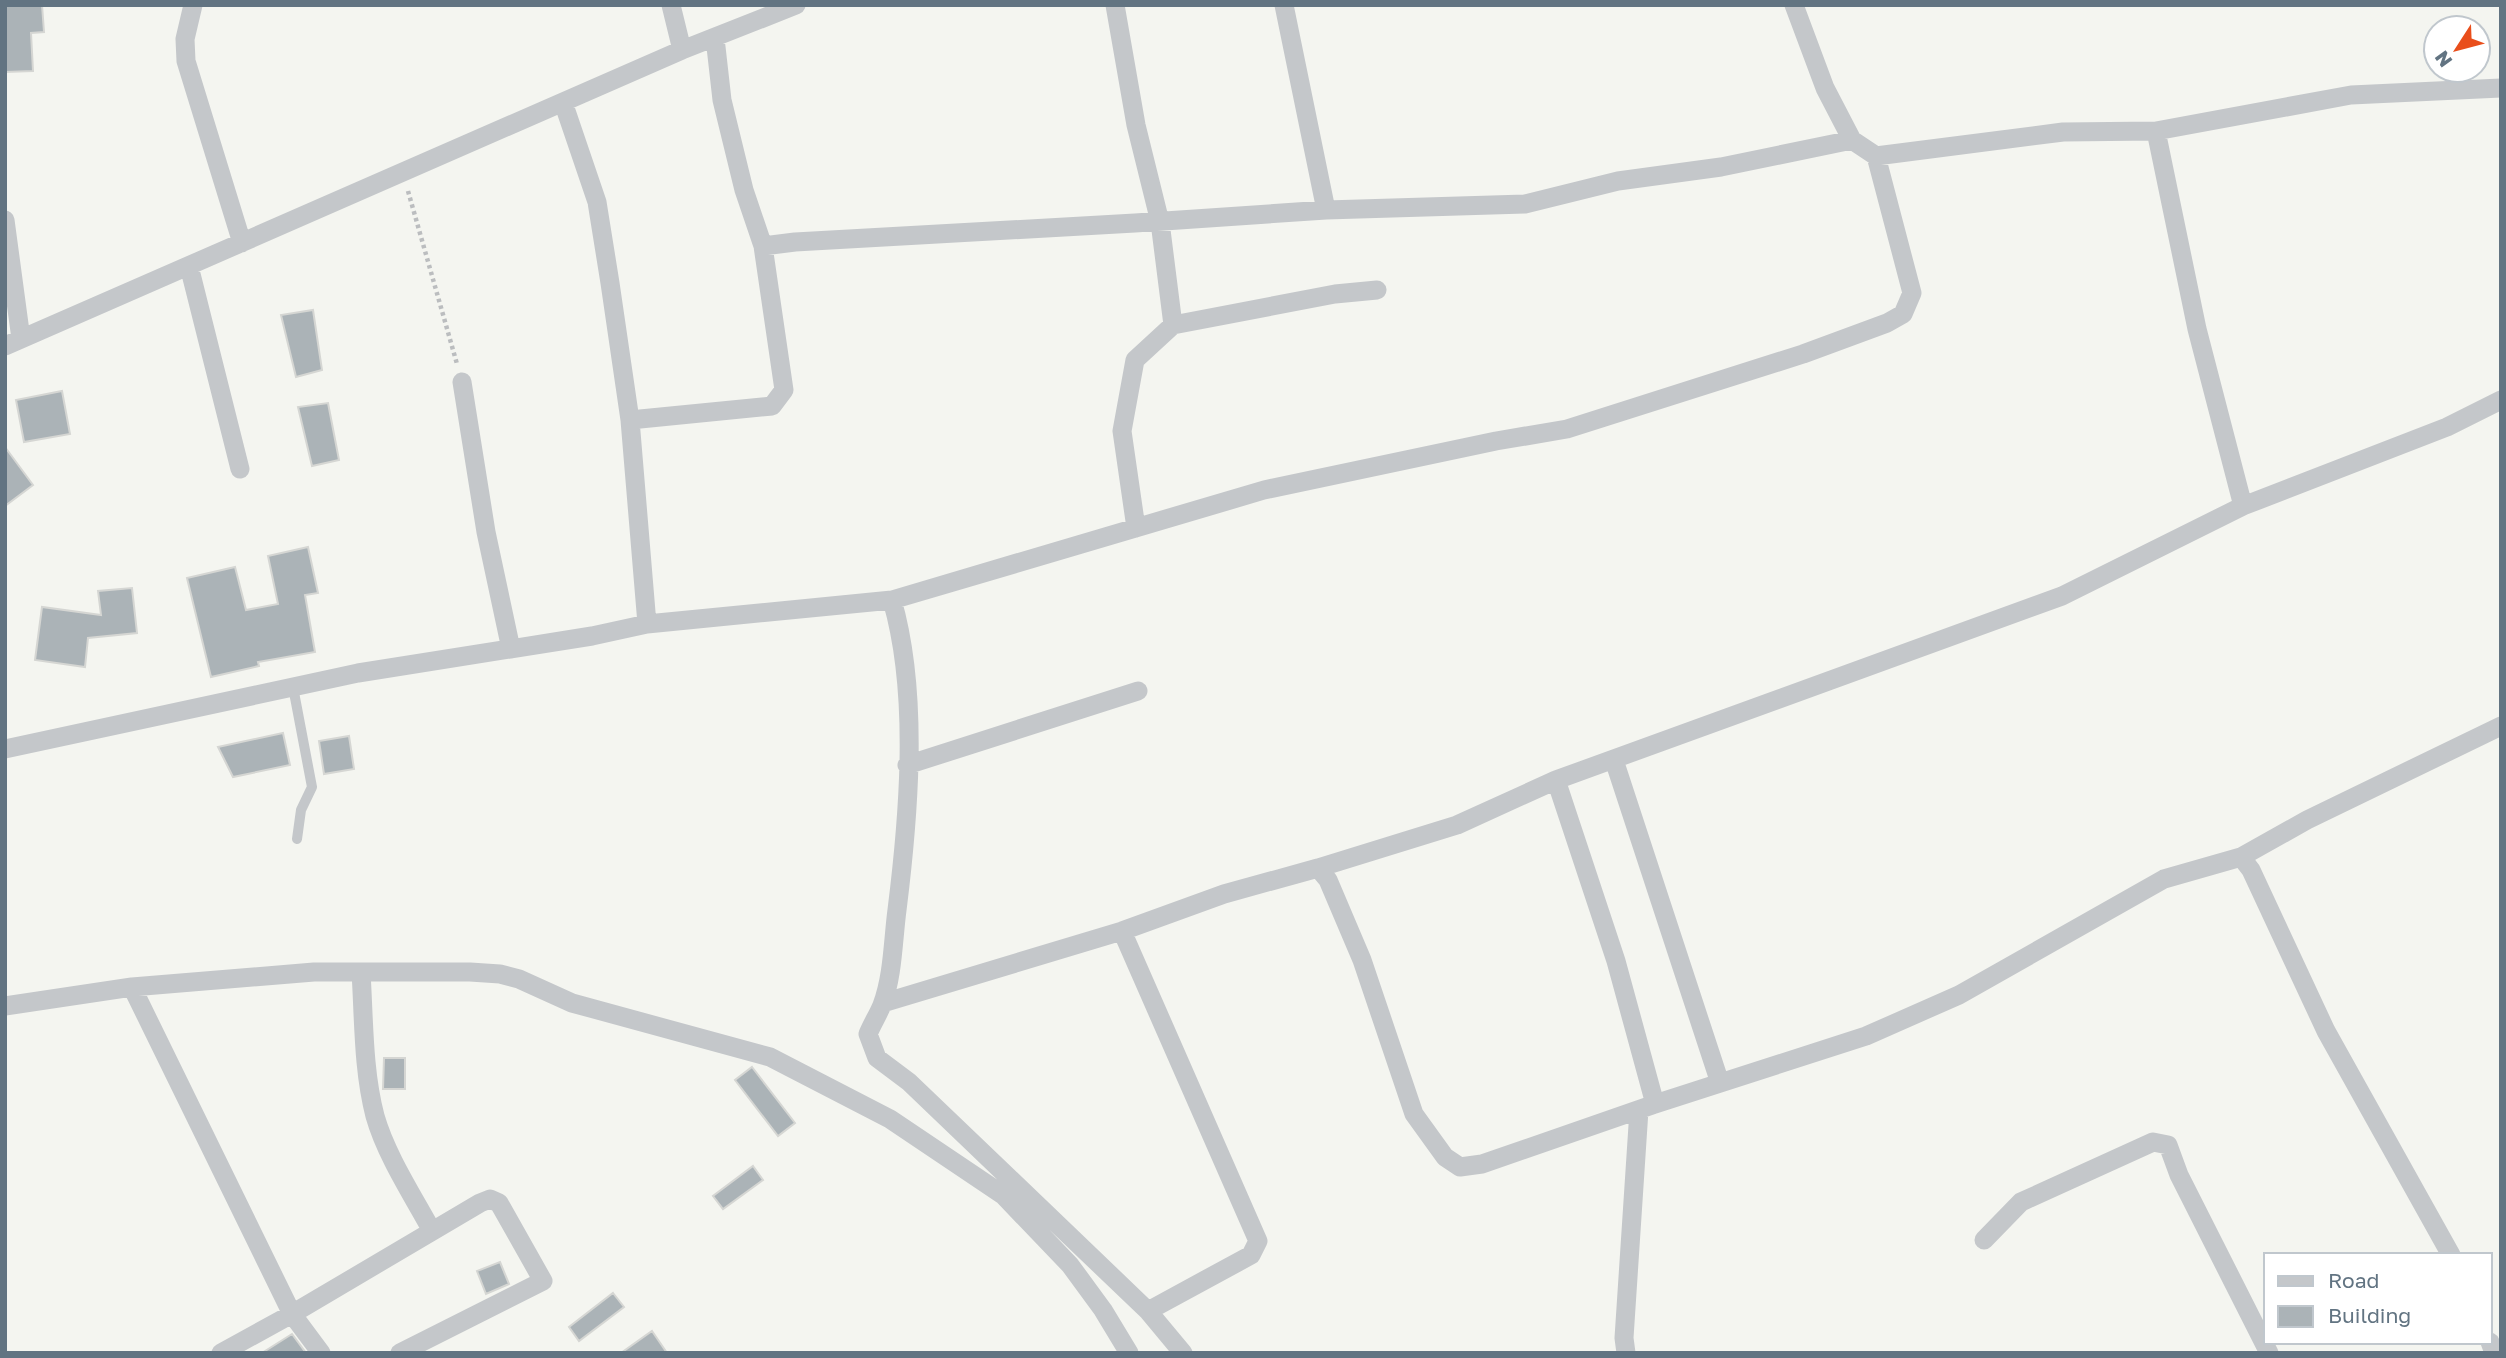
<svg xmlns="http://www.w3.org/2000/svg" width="2506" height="1358" viewBox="0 0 2506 1358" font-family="'Golos Text',sans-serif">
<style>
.building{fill:#abb3b7;stroke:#d5d6d3;stroke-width:2}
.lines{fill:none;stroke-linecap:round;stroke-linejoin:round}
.path{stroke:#bbbdbf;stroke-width:4.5;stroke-dasharray:3.5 3.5;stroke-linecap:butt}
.lane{stroke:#c4c7ca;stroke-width:10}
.street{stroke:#c4c7ca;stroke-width:19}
</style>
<rect width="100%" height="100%" fill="#f4f5f0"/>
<path class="building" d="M5 5H42L44 32 31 33 33 71 5 72Z
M313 310 322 370 296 377 281 315Z
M62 391 70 434 24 442 16 400Z
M328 403 339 460 312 466 298 407Z
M5 447 33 485 5 506Z
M308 547 318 593 305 595 315 652 258 662 259 666 211 677 187 578 235 567 246 610 278 604 268 556Z
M132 588 137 633 88 638 85 667 35 660 42 607 101 615 98 591Z
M283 733 290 765 233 777 218 747Z
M349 736 354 769 324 774 319 741Z
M384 1058H405V1089H383Z
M752 1067 795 1123 778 1136 735 1080Z
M753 1166 763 1180 723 1209 713 1196Z
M500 1262 509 1284 486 1294 477 1271Z
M613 1293 624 1307 579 1341 569 1327Z
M652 1331 667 1353H621Z
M292 1334 306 1353H262Z"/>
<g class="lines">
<path class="path" d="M408 191 457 364"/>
<path class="lane" d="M293 687 312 787 301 810 297 839"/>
<path class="street" d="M193 5 185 39 186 61 242 243
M671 5 682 50
M1115 5 1136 125 1160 222 1173 325 1135 360 1122 431 1136 528
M1284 5 1326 210
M1794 5 1825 88 1852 140 1876 156
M563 102 597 202 610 283 630 420 647 624
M2156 131 2197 329 2243 506
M5 220 21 339
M763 246 795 242 1135 223 1326 210 1525 204 1618 181 1721 167 1852 140
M189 266 240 469
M1173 325 1335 294 1377 290
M5 346 682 50 796 5
M462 382 486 532 511 649
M630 420 772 406 784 390 763 246 744 190 722 100 715 38
M892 600C919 693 909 814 897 910 893 940 893 976 882 1005 878 1015 872 1024 868 1034L877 1058 909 1082 1148 1311 1183 1353
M5 749 358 673 592 636 647 624 892 600 1264 490 1496 441 1567 429 1803 354 1887 323 1903 314 1912 293 1876 156 2063 132 2156 131 2351 95 2501 88
M1614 760 1720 1083
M907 765 1138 691
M1556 780 1616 961 1655 1104
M2241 857 2307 820 2501 726
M1318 868 1457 825 1556 780 2062 596 2243 506 2447 427 2501 400
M1122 931 1258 1241 1251 1255 1148 1311
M361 972C364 1020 363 1070 375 1116 386 1155 413 1196 432 1231
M132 987 292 1314 321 1353
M883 1003 1122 931 1224 894 1318 868 1328 880 1362 960 1414 1114 1445 1157 1460 1167 1482 1164 1655 1104 1866 1036 1959 995 2164 879 2241 857 2251 870 2326 1031 2451 1255
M5 1006 132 987 314 972H470L500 974 519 979 572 1003 770 1057 890 1119 1003 1195 1070 1265 1103 1310 1129 1353
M1984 1240 2021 1202 2153 1142 2168 1145 2179 1175 2269 1353
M2490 1342 2494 1353
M221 1353 292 1314 480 1203 490 1199 499 1203 543 1281 400 1353
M1626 1353 1624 1338 1639 1110"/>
</g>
<rect width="2506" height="1358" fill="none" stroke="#627482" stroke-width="14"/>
<rect x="2264" y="1253" width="228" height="91" fill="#ffffff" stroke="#c0c7cd" stroke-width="2"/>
<rect x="2278" y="1276" width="35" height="10" fill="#c4c7ca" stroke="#c0c7cd" stroke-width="2"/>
<text x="2328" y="1288" font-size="21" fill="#627482">Road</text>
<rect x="2278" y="1306" width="35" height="21" fill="#abb3b7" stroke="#c0c7cd" stroke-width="2"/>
<text x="2328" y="1323" font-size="21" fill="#627482">Building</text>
<g transform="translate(2457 49) rotate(234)"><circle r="33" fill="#ffffff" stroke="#c0c7cd" stroke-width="2"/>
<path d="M0-5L12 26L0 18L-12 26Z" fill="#e94e1b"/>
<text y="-10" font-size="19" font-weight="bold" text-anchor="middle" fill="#627482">N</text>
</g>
</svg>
